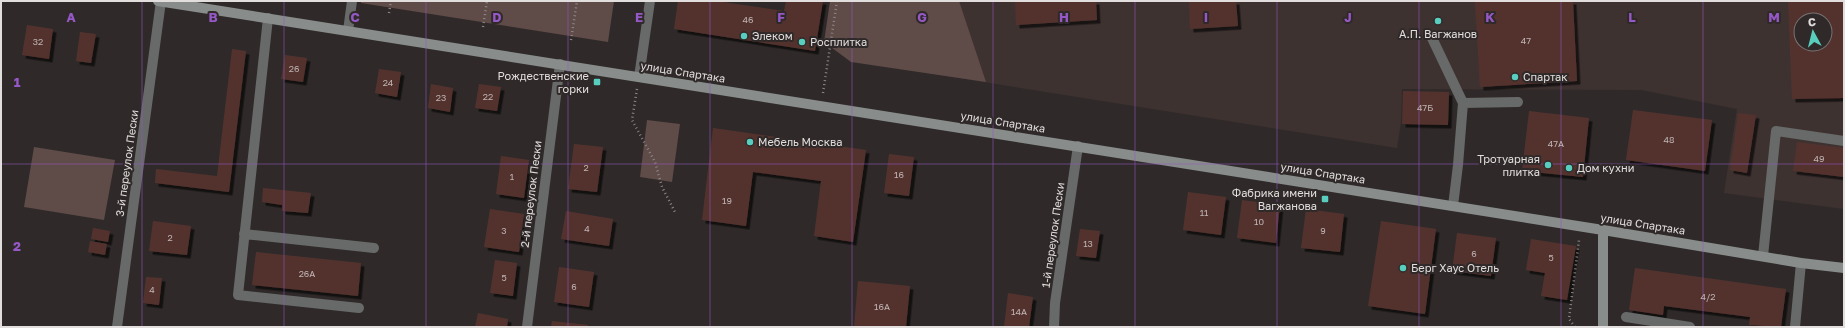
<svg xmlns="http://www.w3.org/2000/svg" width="1845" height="328" viewBox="0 0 1845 328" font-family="'Golos Text',sans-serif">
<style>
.built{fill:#3e3231;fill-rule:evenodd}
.green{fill:#5f4b48}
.building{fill:#52332f;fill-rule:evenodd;filter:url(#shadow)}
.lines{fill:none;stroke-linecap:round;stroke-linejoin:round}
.path{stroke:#8d8988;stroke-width:2.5;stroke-dasharray:1 3;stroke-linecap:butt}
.service{stroke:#676a69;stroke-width:10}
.minor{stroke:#676a69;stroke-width:10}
.secondary{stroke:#888d8c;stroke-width:10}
.grid{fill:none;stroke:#9558c6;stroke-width:1;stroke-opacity:0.55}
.poi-dot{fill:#59cebe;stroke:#2f2a29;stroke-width:1.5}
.labels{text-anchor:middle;stroke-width:4;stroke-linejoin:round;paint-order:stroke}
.number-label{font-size:9px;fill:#beb3b2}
.poi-label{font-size:11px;fill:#e2dedd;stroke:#2f2a29;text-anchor:start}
.street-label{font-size:11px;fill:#e2dedd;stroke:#2f2a29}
.grid-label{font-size:13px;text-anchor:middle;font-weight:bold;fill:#9558c6;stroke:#2f2a29;stroke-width:4;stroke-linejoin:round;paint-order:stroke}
</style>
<defs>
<filter id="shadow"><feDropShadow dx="3.5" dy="3.5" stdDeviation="0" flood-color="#0009"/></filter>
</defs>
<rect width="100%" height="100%" fill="#2f2a29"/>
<path class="built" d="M873 1H1844V209L1724 193 1737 109 1642 90 1402 89 1401 122 1397 148 865 63ZM1801 20H1825V44H1801Z"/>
<path class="green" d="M361 1H614L608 42 361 3Z
M830 1H959L986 82 851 62 824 42Z
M647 120 680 124 672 182 640 177Z
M34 147 115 160 104 220 24 207Z"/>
<path class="building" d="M678 1H716L784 11 786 1H823L815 51 674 29Z
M1015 1H1096L1097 20 1016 25Z
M1189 1H1236L1238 26 1190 29Z
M1475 1H1573L1577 81 1480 87Z
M1788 1H1844V98L1792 99ZM1801 20H1825V44H1801Z
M27 25 53 29 49 59 22 55Z
M80 32 96 34 91 63 76 61Z
M232 49 246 51 229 192 155 183 156 169 217 176Z
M285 55 307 58 303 82 281 79Z
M379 69 401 72 397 97 375 93Z
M431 84 453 88 450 112 428 108Z
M479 84 501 87 497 111 475 108Z
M1403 91 1449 92 1448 125 1402 124Z
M1633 110 1712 120 1705 171 1626 160Z
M1529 111 1589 118 1583 177 1522 171Z
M1738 113 1756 115 1747 173 1730 170Z
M713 128 866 150 853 242 814 236 821 181 753 172 746 226 702 220Z
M1797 142 1844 148V177L1793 171Z
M574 144 603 147 597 192 568 189Z
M889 154 914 157 909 196 884 193Z
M501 156 529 160 524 198 496 194Z
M263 188 311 193 308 213 282 211V205L262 202Z
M1188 192 1226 197 1221 235 1183 230Z
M1242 200 1280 205 1276 243 1237 238Z
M490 209 524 214 519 252 484 247Z
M1306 209 1344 214 1340 252 1301 248Z
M566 211 613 219 609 246 561 239Z
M153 221 191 226 187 255 149 251Z
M1381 221 1436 229 1425 314 1368 306Z
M93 228 110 231 108 242 91 239Z
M1080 229 1100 231 1096 258 1076 256Z
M1457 233 1496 238 1491 276 1452 271Z
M1531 239 1576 246 1567 300 1541 296 1545 273 1526 270Z
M90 241 107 244 105 255 88 252Z
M256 252 361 263 358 296 252 285Z
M495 260 517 263 513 296 490 293Z
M559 267 594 272 589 307 554 302Z
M1635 268 1786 289 1781 327 1749 325 1750 317 1664 306 1663 315 1629 310Z
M146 277 162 278 159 305 143 303Z
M858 281 910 286 906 327H854Z
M1008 293 1033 297 1029 327H1004Z
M478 313 508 319 507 327H475Z
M552 321 588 325V327H551Z"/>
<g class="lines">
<path class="path" d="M389 13 391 1
M483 27 487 1
M571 40 577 1
M637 89 632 120 655 162 662 187 675 212
M823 93 837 1
M1575 327 1569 319 1579 240"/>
<path class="service" d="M268 18 238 295 359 308
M348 31 352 1
M1432 38 1463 103 1458 165 1453 206
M639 77 650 1
M1463 103 1518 102
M244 234 374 248
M1763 256 1776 131 1844 141
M1626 317 1690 327
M1795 327 1801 263"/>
<path class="minor" d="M117 327 161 1
M527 327 560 64
M1054 327 1055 303 1078 146"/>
<path class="secondary" d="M158 1 1603 230 1801 263 1844 268
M1603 327V230"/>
</g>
<path class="grid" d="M142 1V327M284 1V327M426 1V327M568 1V327M710 1V327M852 1V327M993 1V327M1135 1V327M1277 1V327M1419 1V327M1561 1V327M1703 1V327M1 164H1844"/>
<g class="poi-dot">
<circle cx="1438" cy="21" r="4"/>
<circle cx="744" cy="36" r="4"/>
<circle cx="802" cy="42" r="4"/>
<circle cx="1515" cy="77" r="4"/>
<rect x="593" y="78" width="8" height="8" rx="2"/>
<circle cx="750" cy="142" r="4"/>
<circle cx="1548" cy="165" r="4"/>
<circle cx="1569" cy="168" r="4"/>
<rect x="1321" y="195" width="8" height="8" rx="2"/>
<circle cx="1403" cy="268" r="4"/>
</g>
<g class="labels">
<g class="number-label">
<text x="748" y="23">46</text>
<text x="1526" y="44">47</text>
<text x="38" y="45">32</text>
<text x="294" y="72">26</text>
<text x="388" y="86">24</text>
<text x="488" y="100">22</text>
<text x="441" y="101">23</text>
<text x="1425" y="111">47Б</text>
<text x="1669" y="143">48</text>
<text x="1556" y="147">47А</text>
<text x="1819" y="162">49</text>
<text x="586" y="171">2</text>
<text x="899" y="178">16</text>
<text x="512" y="180">1</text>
<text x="727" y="204">19</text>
<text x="1204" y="216">11</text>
<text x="1259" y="225">10</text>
<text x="587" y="232">4</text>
<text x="504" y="234">3</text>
<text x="1323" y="234">9</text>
<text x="170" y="241">2</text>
<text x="1088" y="247">13</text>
<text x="1474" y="257">6</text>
<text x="1551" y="261">5</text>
<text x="307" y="277">26А</text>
<text x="504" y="281">5</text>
<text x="574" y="290">6</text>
<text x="152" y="293">4</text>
<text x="1708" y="300">4/2</text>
<text x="882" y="310">16А</text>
<text x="1019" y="315">14А</text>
</g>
<g class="poi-label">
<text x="1438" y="38" text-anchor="middle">А.П. Вагжанов</text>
<text x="752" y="40">Элеком</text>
<text x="810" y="46">Росплитка</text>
<text x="589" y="80" text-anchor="end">Рождественские<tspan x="589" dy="13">горки</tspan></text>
<text x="1523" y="81">Спартак</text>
<text x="758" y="146">Мебель Москва</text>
<text x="1540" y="163" text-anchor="end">Тротуарная<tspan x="1540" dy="13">плитка</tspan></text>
<text x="1577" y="172">Дом кухни</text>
<text x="1317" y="197" text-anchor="end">Фабрика имени<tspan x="1317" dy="13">Вагжанова</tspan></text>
<text x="1411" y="272">Берг Хаус Отель</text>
</g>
<g class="street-label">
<text transform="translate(683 72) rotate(9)" y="4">улица Спартака</text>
<text transform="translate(1003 122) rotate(9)" y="4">улица Спартака</text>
<text transform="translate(127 163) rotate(-82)" y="4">3-й переулок Пески</text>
<text transform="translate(1323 173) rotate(9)" y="4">улица Спартака</text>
<text transform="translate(531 194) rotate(-83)" y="4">2-й переулок Пески</text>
<text transform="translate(1643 224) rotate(9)" y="4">улица Спартака</text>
<text transform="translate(1053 235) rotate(-82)" y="4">1-й переулок Пески</text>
</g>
</g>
<g class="grid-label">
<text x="71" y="22">A</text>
<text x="213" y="22">B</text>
<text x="355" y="22">C</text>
<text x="497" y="22">D</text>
<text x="639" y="22">E</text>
<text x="781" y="22">F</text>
<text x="922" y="22">G</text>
<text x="1064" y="22">H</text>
<text x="1206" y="22">I</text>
<text x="1348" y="22">J</text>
<text x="1490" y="22">K</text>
<text x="1632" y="22">L</text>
<text x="1774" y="22">M</text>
<text x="17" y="87">1</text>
<text x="17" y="251">2</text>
</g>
<rect width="1845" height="328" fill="none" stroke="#e2dedd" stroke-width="4"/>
<g transform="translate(1813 32) rotate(353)"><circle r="19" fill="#2f2a29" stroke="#777271"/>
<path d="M0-3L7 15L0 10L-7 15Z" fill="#59cebe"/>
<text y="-6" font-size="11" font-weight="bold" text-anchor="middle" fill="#e2dedd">С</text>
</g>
</svg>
